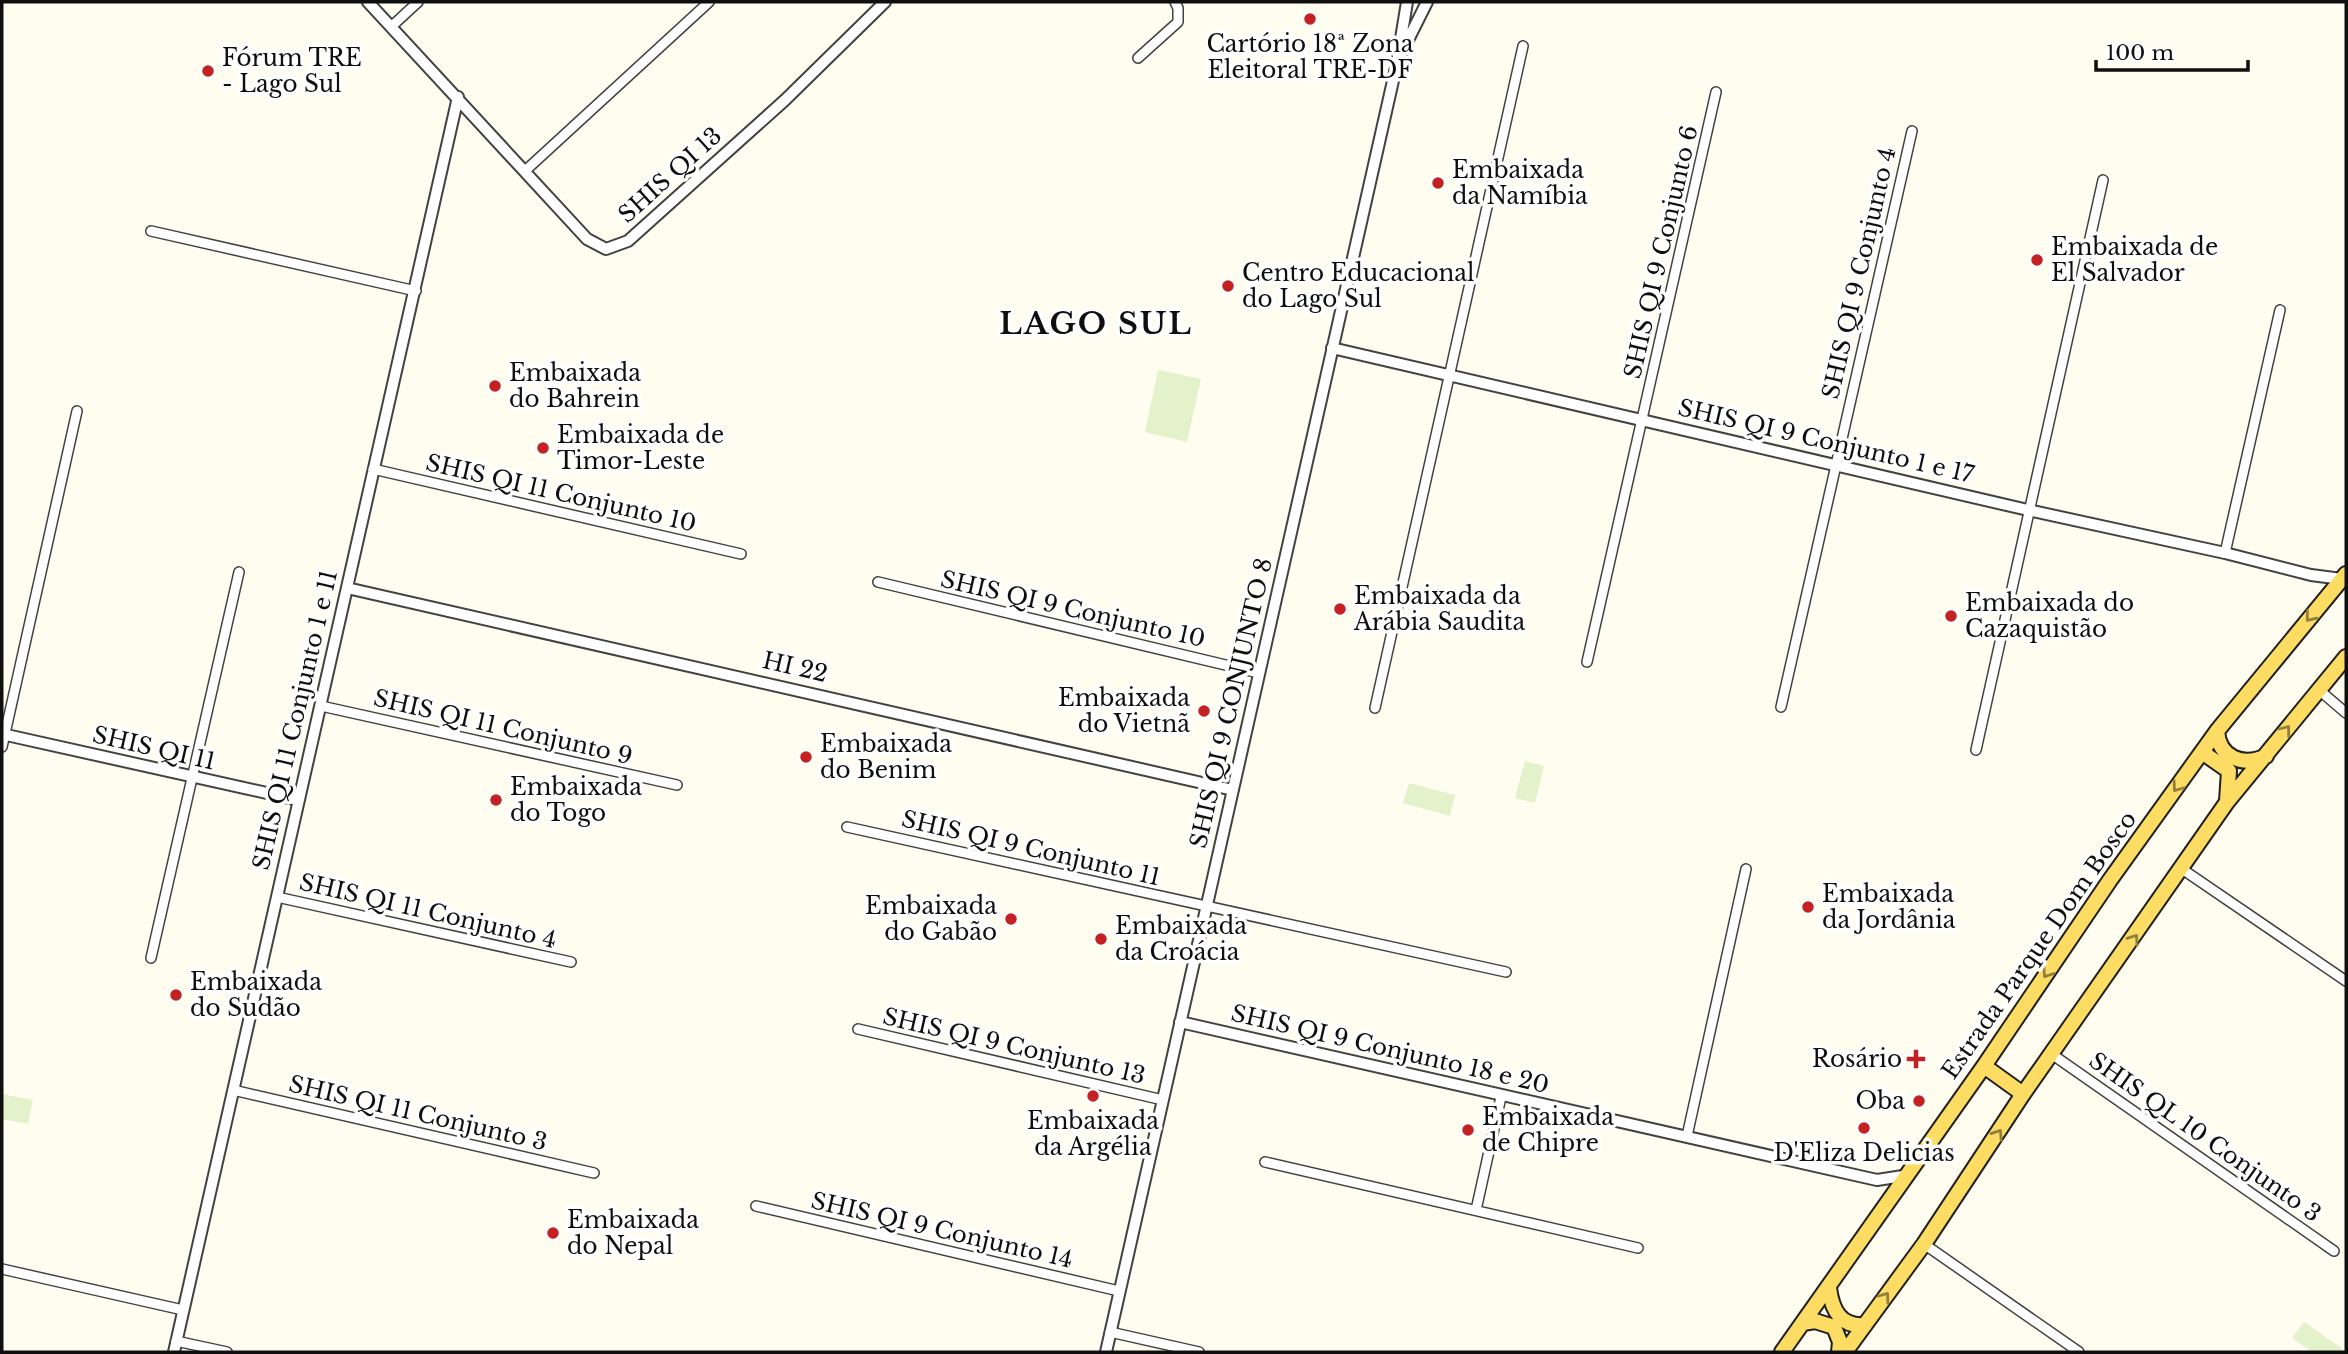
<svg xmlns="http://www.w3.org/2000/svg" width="2348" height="1354" viewBox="0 0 2348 1354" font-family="'Libre Baskerville',serif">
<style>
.pitch{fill:#e3f2ca}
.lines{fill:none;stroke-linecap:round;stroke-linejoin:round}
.minor-casing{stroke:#424242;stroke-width:12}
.tertiary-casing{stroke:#424242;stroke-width:14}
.primary-casing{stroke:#202020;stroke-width:18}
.minor{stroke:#fff;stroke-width:9}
.tertiary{stroke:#fff;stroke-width:10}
.primary{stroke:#fddc63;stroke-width:14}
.oneway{stroke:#92803d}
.poi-dot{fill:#c42123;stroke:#fff;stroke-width:2.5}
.labels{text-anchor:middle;stroke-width:7;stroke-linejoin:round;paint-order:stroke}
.poi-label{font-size:23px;fill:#0f0f0f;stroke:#fff;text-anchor:start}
.street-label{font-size:23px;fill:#0f0f0f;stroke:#fff}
.district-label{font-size:30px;font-weight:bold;letter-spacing:2px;fill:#0f0f0f;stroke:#fff}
</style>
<rect width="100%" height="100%" fill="#fffdf0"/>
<path class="pitch" d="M1158 370 1201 379 1187 442 1145 432Z
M1525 761 1544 766 1535 803 1515 798Z
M1409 783 1455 795 1450 816 1403 803Z
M2 1094 33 1100 28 1124 2 1119Z
M2304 1322 2343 1349 2340 1352H2312L2292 1338Z"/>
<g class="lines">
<g class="minor-casing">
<path id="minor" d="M392 26 418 2
M1138 58 1178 22V8L1175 2
M526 170 709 2
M151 231 416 291
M373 469 741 554
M2225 553 2280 310
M878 582 1259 673
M1587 662 1716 92
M2318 689 2346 713
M321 706 677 785
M1781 707 1912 131
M1375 708 1523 46
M2 747 77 411
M1976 750 2103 180
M847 827 1506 972
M2182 869 2346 981
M277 897 571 962
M151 958 239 572
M858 1029 1163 1100
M2053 1055 2334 1251
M233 1090 594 1173
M1687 1136 1746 869
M1265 1162 1638 1248
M756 1206 1119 1291
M1476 1210 1501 1097
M1924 1244 2079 1352
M2 1269 183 1310
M1110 1332 1199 1352
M176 1341 227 1352"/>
</g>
<g class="tertiary-casing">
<path id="tertiary" d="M368 2 587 239 606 249 628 241 785 100 885 2
M1401 54 1427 2
M1332 348 2028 510 2225 553 2311 575 2342 579
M347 588 1233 790
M2 734 298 800
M1180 1022 1877 1180 1903 1176
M174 1352 458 97
M1106 1352 1397 63 1407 2"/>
</g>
<g class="primary-casing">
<path id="primary" d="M2217 731C2219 758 2243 767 2266 756
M2202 752 2229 771 2227 801
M1984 1066 2023 1094
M1829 1288C1832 1310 1840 1327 1865 1325
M1803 1323 1815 1321 1834 1327 1840 1342 1839 1352
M1782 1352 1984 1066 2110 880 2217 731 2346 574
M1845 1352 1924 1244 2023 1094 2227 802 2346 657"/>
</g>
<use href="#minor" class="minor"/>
<use href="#tertiary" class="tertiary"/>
<use href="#primary" class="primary"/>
</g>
<defs><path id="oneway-chevron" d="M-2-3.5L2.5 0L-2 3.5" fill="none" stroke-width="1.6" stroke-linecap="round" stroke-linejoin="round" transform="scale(1.75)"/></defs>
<g class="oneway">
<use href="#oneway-chevron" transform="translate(2310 617) rotate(129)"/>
<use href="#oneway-chevron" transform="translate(2286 730) rotate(-52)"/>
<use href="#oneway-chevron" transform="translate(2177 787) rotate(126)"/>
<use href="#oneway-chevron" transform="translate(2134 939) rotate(-55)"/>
<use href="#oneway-chevron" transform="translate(2047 973) rotate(124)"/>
<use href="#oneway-chevron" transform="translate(1998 1134) rotate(-57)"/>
<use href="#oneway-chevron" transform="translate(1885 1297) rotate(-54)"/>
</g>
<g class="poi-dot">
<circle cx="1310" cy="19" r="7"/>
<circle cx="208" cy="71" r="7"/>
<circle cx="1438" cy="183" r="7"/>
<circle cx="2037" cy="260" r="7"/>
<circle cx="1228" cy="286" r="7"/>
<circle cx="495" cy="386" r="7"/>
<circle cx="543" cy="448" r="7"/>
<circle cx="1340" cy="609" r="7"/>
<circle cx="1951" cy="616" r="7"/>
<circle cx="1204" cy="711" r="7"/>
<circle cx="806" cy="757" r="7"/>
<circle cx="496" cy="800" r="7"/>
<circle cx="1808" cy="907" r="7"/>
<circle cx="1011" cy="919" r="7"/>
<circle cx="1101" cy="939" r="7"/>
<circle cx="176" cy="995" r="7"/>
<path d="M1912.5 1048.5h7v7h7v7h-7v7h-7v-7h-7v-7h7z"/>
<circle cx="1093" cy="1096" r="7"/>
<circle cx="1919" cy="1101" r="7"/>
<circle cx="1864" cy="1128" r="7"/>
<circle cx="1468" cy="1130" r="7"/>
<circle cx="553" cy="1233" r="7"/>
</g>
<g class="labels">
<g class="poi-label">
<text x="1310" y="52" text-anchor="middle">Cartório 18ª Zona<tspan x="1310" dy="26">Eleitoral TRE-DF</tspan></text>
<text x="222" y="66">Fórum TRE<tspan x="222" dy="26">- Lago Sul</tspan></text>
<text x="1452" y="178">Embaixada<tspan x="1452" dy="26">da Namíbia</tspan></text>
<text x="2051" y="255">Embaixada de<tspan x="2051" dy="26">El Salvador</tspan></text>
<text x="1242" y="281">Centro Educacional<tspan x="1242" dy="26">do Lago Sul</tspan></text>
<text x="509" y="381">Embaixada<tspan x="509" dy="26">do Bahrein</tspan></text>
<text x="557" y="443">Embaixada de<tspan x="557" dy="26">Timor-Leste</tspan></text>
<text x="1354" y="604">Embaixada da<tspan x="1354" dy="26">Arábia Saudita</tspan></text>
<text x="1965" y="611">Embaixada do<tspan x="1965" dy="26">Cazaquistão</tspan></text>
<text x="1190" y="706" text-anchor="end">Embaixada<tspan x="1190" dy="26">do Vietnã</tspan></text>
<text x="820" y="752">Embaixada<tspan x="820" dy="26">do Benim</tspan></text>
<text x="510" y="795">Embaixada<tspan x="510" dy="26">do Togo</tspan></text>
<text x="1822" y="902">Embaixada<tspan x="1822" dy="26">da Jordânia</tspan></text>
<text x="997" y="914" text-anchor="end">Embaixada<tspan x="997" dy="26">do Gabão</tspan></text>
<text x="1115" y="934">Embaixada<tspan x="1115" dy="26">da Croácia</tspan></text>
<text x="190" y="990">Embaixada<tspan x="190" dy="26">do Sudão</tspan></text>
<text x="1902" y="1067" text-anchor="end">Rosário</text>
<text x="1905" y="1109" text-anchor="end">Oba</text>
<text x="1482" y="1125">Embaixada<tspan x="1482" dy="26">de Chipre</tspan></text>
<text x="1093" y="1129" text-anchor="middle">Embaixada<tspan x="1093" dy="26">da Argélia</tspan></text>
<text x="1864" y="1161" text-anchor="middle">D'Eliza Delicias</text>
<text x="567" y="1228">Embaixada<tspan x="567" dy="26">do Nepal</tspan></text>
</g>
<g class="street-label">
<text transform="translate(670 175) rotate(-42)" y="8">SHIS QI 13</text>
<text transform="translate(1661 252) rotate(-77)" y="8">SHIS QI 9 Conjunto 6</text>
<text transform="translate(1859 273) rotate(-77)" y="8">SHIS QI 9 Conjunto 4</text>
<text transform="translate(1826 441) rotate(13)" y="8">SHIS QI 9 Conjunto 1 e 17</text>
<text transform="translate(561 493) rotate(13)" y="8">SHIS QI 11 Conjunto 10</text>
<text transform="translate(1073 609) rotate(13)" y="8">SHIS QI 9 Conjunto 10</text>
<text transform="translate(795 667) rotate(13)" y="8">HI 22</text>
<text transform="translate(1231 703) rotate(-77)" y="8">SHIS QI 9 CONJUNTO 8</text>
<text transform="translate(295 720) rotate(-77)" y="8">SHIS QI 11 Conjunto 1 e 11</text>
<text transform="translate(503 727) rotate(13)" y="8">SHIS QI 11 Conjunto 9</text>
<text transform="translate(154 748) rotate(13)" y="8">SHIS QI 11</text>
<text transform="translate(1031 848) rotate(13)" y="8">SHIS QI 9 Conjunto 11</text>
<text transform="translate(428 911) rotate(13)" y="8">SHIS QI 11 Conjunto 4</text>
<text transform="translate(2039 945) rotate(-55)" y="8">Estrada Parque Dom Bosco</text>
<text transform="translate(1014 1046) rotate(13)" y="8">SHIS QI 9 Conjunto 13</text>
<text transform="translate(1390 1049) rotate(13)" y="8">SHIS QI 9 Conjunto 18 e 20</text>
<text transform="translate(418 1113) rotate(13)" y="8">SHIS QI 11 Conjunto 3</text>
<text transform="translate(2205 1137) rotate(35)" y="8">SHIS QL 10 Conjunto 3</text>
<text transform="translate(942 1230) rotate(13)" y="8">SHIS QI 9 Conjunto 14</text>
</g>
<g class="district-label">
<text x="1096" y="334">LAGO SUL</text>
</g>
</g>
<rect width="2348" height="1354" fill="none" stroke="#0f0f0f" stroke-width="7"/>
<path d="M2096 60v10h152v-10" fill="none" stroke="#0f0f0f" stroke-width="3.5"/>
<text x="2106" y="60" font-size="21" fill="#0f0f0f" stroke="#ffffff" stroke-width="5" paint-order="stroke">100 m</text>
</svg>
